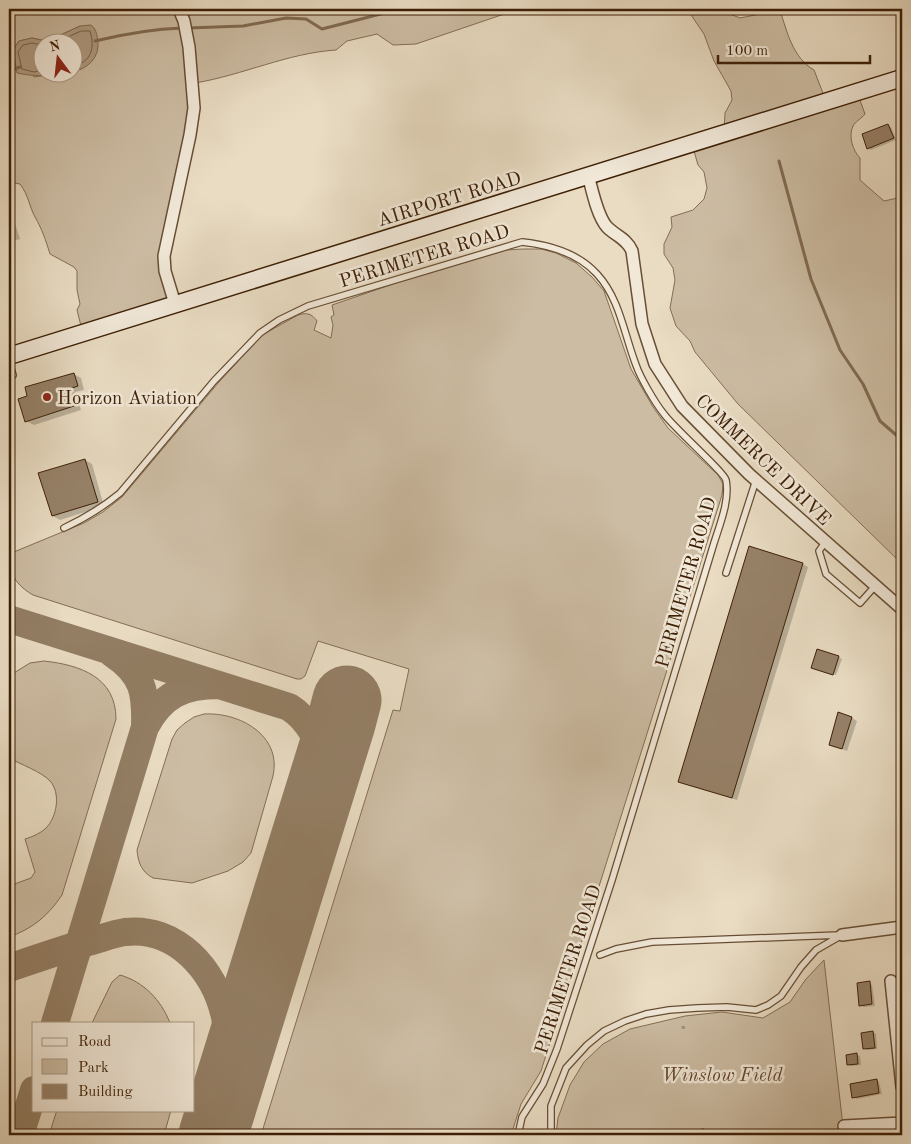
<svg xmlns="http://www.w3.org/2000/svg" width="911" height="1144" viewBox="0 0 911 1144" font-family="'Old Standard TT',serif">
<style>
.green{fill:#ccbca3;stroke:#846e54;fill-rule:evenodd}
.water{fill:#af9c82;stroke:#816a50;fill-rule:evenodd}
.shadow{fill:#0003}
.lines{fill:none;stroke-linecap:round;stroke-linejoin:round}
.shore{stroke:#765e44;stroke-width:1}
.stream{stroke:#816a50;stroke-width:3}
.taxiway{stroke:#937e64;stroke-width:28}
.runway{stroke:#937e64;stroke-width:69}
.building{fill:#968168;stroke:#3d1f05}
.lane-casing{stroke:#684e34;stroke-width:8}
.street-casing{stroke:#684e34;stroke-width:14}
.secondary-casing{stroke:#3d1f05;stroke-width:19}
.lane{stroke:#f1e8d8;stroke-width:5.5}
.street{stroke:#f1e8d8;stroke-width:11}
.secondary{stroke:#f1e8d8;stroke-width:16}
.poi-dot{fill:#8f2418;stroke:#f1e8d8;stroke-width:2}
.labels{text-anchor:middle;stroke-width:5;stroke-linejoin:round;paint-order:stroke}
.street-label{font-size:19px;fill:#3d1f05;stroke:#f1e8d8}
.poi-label{font-size:19px;fill:#3d1f05;stroke:#f1e8d8;text-anchor:start}
.park-label{font-size:19px;font-style:italic;fill:#61462c;stroke:#f1e8d8}
</style>
<rect width="100%" height="100%" fill="#e9dcc3"/>
<filter id="stains"><feTurbulence type="fractalNoise" baseFrequency=".004" numOctaves="4"/><feColorMatrix values="0 0 0 0 .2 0 0 0 0 .09 0 0 0 0 .02 0 0 0 .5 -.17"/></filter>
<radialGradient id="worn" r=".72"><stop offset=".6" stop-color="#630" stop-opacity="0"/><stop offset="1" stop-color="#630" stop-opacity=".3"/></radialGradient>
<path class="green" d="M9 9H170L185 16 215 9H519L416 44 393 45 377 34 347 41 336 50C288 53 243 75 195 83L164 255 175 302 82 330 77 310 80 304 77 290V271L74 267 50 254C46 241 42 229 35 217 29 206 29 196 20 184L9 182ZM80 26 91 62C70 79 58 73 34 77L13 50 19 41 32 38 41 40 54 38Z
M687 9H717L740 18 780 10C787 32 793 58 814 70L826 101 857 92 865 114C862 118 855 122 853 126 848 136 853 151 860 158V180L884 201 902 197V564L738 404 695 352 690 341 676 326 670 308 675 280 673 268 664 254V244L672 227 671 217 693 210 704 199 707 188 704 172 698 165 692 144 724 132 725 113 732 100 731 91 714 61 704 34Z
M523 249H541L556 253 576 263 592 277 604 291 631 369 653 407 668 428 718 475 723 484 722 495 541 1071 521 1104 511 1135H261L393 710 400 711 409 669 318 641 305 676 301 679H297L33 595C16 585 9 574 9 554L84 523 103 512 122 497 219 382 262 335 298 315C307 312 312 314 317 321L314 330 331 338 333 325 331 317 334 315 332 305 396 283 506 250Z
M44 661C80 665 116 677 116 719L62 895C48 916 32 929 9 937V886L31 878 35 872 25 839C32 837 41 833 46 828 57 817 61 793 50 781 42 772 20 764 9 758V676L30 663Z
M204 714C239 712 282 735 273 776L251 853 243 862 228 871 192 883 153 878C142 872 138 863 137 850L172 739 177 730 185 723 194 717Z
M824 960 844 1135H556L558 1118 570 1085 584 1062 603 1044 630 1029 685 1016 722 1012 763 1018 790 1002 806 979Z
M120 975C144 982 161 1000 170 1023H92L112 982Z
M57 1110H171L164 1135H49Z"/>
<path class="water" d="M91 25C97 29 98 39 98 46 96 80 39 78 17 73L13 50 19 41 32 38 41 40 54 38 80 26ZM42 42H72V72H42Z"/>
<path class="shadow" d="M888 125 891 127 896 140 871 150 868 148Z
M9 209 11 211 20 239 9 242Z
M74 374 81 378 84 390 75 392 81 410 34 425 26 421Z
M85 460 92 464 104 506 60 520 53 516Z
M803 564 808 567 737 800 684 784 679 781Z
M838 657 842 659 836 675 816 669Z
M852 718 857 721 847 751 830 744Z
M869 983 872 985 875 1006 864 1007 860 1005Z
M681 1026H685V1029H682Z
M873 1032 876 1034 877 1049 867 1050 864 1048Z
M857 1055 860 1056 861 1065 851 1066 848 1065Z
M876 1080 879 1082 882 1094 857 1099 853 1097Z
M704 1131 707 1132V1135H687V1132Z"/>
<g class="lines">
<path class="shore" d="M57 42 81 31H90C95 48 92 62 72 67
M42 45 32 43 23 45 18 52 22 69 34 72 42 70"/>
<path class="stream" d="M188 28 243 26 286 18 306 19 322 29 400 9
M95 41C124 34 152 29 182 28
M9 71 20 67
M779 161 811 279 840 350 863 384 880 421 902 440"/>
<path class="taxiway" d="M9 619 289 707C310 720 322 746 327 769
M113 654C144 675 146 693 145 727
M9 968C35 959 62 950 88 942 100 939 112 934 125 932 176 926 215 970 225 1017 230 1040 228 1065 227 1089
M55 1023 145 727C162 695 183 685 219 685
M20 1135 34 1090"/>
<path class="runway" d="M213 1135 341 723 347 700"/>
</g>
<path class="building" d="M888 124 894 138 867 149 862 134Z
M74 373 78 386 69 389 74 406 25 422 18 399 27 396 25 387Z
M85 459 98 502 52 516 38 473Z
M749 546 803 563 732 798 678 782Z
M817 649 839 656 833 675 811 668Z
M838 712 852 717 842 749 829 745Z
M870 981 872 1004 859 1006 857 983Z
M873 1031 875 1048 863 1049 861 1033Z
M857 1053 858 1064 847 1065 846 1055Z
M877 1079 879 1093 852 1098 850 1084Z
M704 1129 705 1135H686V1131Z"/>
<g class="lines">
<g class="lane-casing">
<path id="lane" d="M9 362 13 375 9 376
M64 528C85 518 102 508 120 493L214 381 260 333 279 320 308 306 522 242C550 245 578 253 597 274 620 299 624 334 636 365 640 377 655 403 664 414 672 426 725 473 726 480 730 500 720 524 714 543L612 880 557 1049 543 1084 522 1117 518 1135
M826 541 819 551 826 574 860 603 876 585
M726 573 756 480
M600 955 616 949 652 942 839 935
M551 1135V1106L566 1068 587 1045 604 1031 625 1021 646 1014 669 1010 697 1008 727 1007 756 1010 768 1005 781 996 801 967 816 950 842 935"/>
</g>
<g class="street-casing">
<path id="street" d="M588 175C592 189 597 216 607 227 616 236 627 239 632 251L642 324 655 364 682 406 749 474 902 609
M175 304 165 271 164 256 190 135 194 108 189 47 184 21 179 9
M842 935 902 927
M891 981 902 1087
M844 1126 902 1123"/>
</g>
<g class="secondary-casing">
<path id="secondary" d="M9 356 902 78"/>
</g>
<use href="#lane" class="lane"/>
<use href="#street" class="street"/>
<use href="#secondary" class="secondary"/>
</g>
<circle class="poi-dot" cx="47" cy="397" r="5"/>
<g class="labels">
<g class="street-label">
<text transform="translate(449 198) rotate(-17)" y="7">AIRPORT ROAD</text>
<text transform="translate(424 255) rotate(-17)" y="7">PERIMETER ROAD</text>
<text transform="translate(764 459) rotate(44)" y="7">COMMERCE DRIVE</text>
<text transform="translate(685 582) rotate(-74)" y="7">PERIMETER ROAD</text>
<text transform="translate(567 969) rotate(-72)" y="7">PERIMETER ROAD</text>
</g>
<g class="poi-label">
<text x="57" y="404">Horizon Aviation</text>
</g>
<g class="park-label">
<text x="722" y="1081">Winslow Field</text>
</g>
</g>
<rect width="911" height="1144" fill="none" stroke="#e9dcc3" stroke-width="30"/>
<rect x="10" y="10" width="891" height="1124" fill="none" stroke="#3d1f05" stroke-width="2.5"/>
<rect x="15" y="15" width="881" height="1114" fill="none" stroke="#3d1f05"/>
<rect x="32" y="1022" width="162" height="90" fill="#f1e8d8" stroke="#a99884"/>
<rect x="42" y="1038" width="25" height="8" fill="#f1e8d8" stroke="#a99884"/>
<text x="78" y="1046" font-size="15" fill="#3d1f05">Road</text>
<rect x="42" y="1059" width="25" height="15" fill="#ccbca3" stroke="#a99884"/>
<text x="78" y="1072" font-size="15" fill="#3d1f05">Park</text>
<rect x="42" y="1084" width="25" height="15" fill="#968168" stroke="#a99884"/>
<text x="78" y="1096" font-size="15" fill="#3d1f05">Building</text>
<g transform="translate(58 58) rotate(345)"><circle r="24" fill="#f1e8d8" stroke="#a99884"/>
<path d="M0-4L9 19L0 12L-9 19Z" fill="#8f2418"/>
<text y="-8" font-size="14" font-weight="bold" text-anchor="middle" fill="#3d1f05">N</text>
</g>
<path d="M718 55v8h152v-8" fill="none" stroke="#3d1f05" stroke-width="2.5"/>
<text x="726" y="55" font-size="15" fill="#3d1f05" stroke="#f1e8d8" stroke-width="4" paint-order="stroke">100 m</text>
<rect width="100%" height="100%" filter="url(#stains)"/>
<rect width="100%" height="100%" fill="url(#worn)"/>
</svg>
